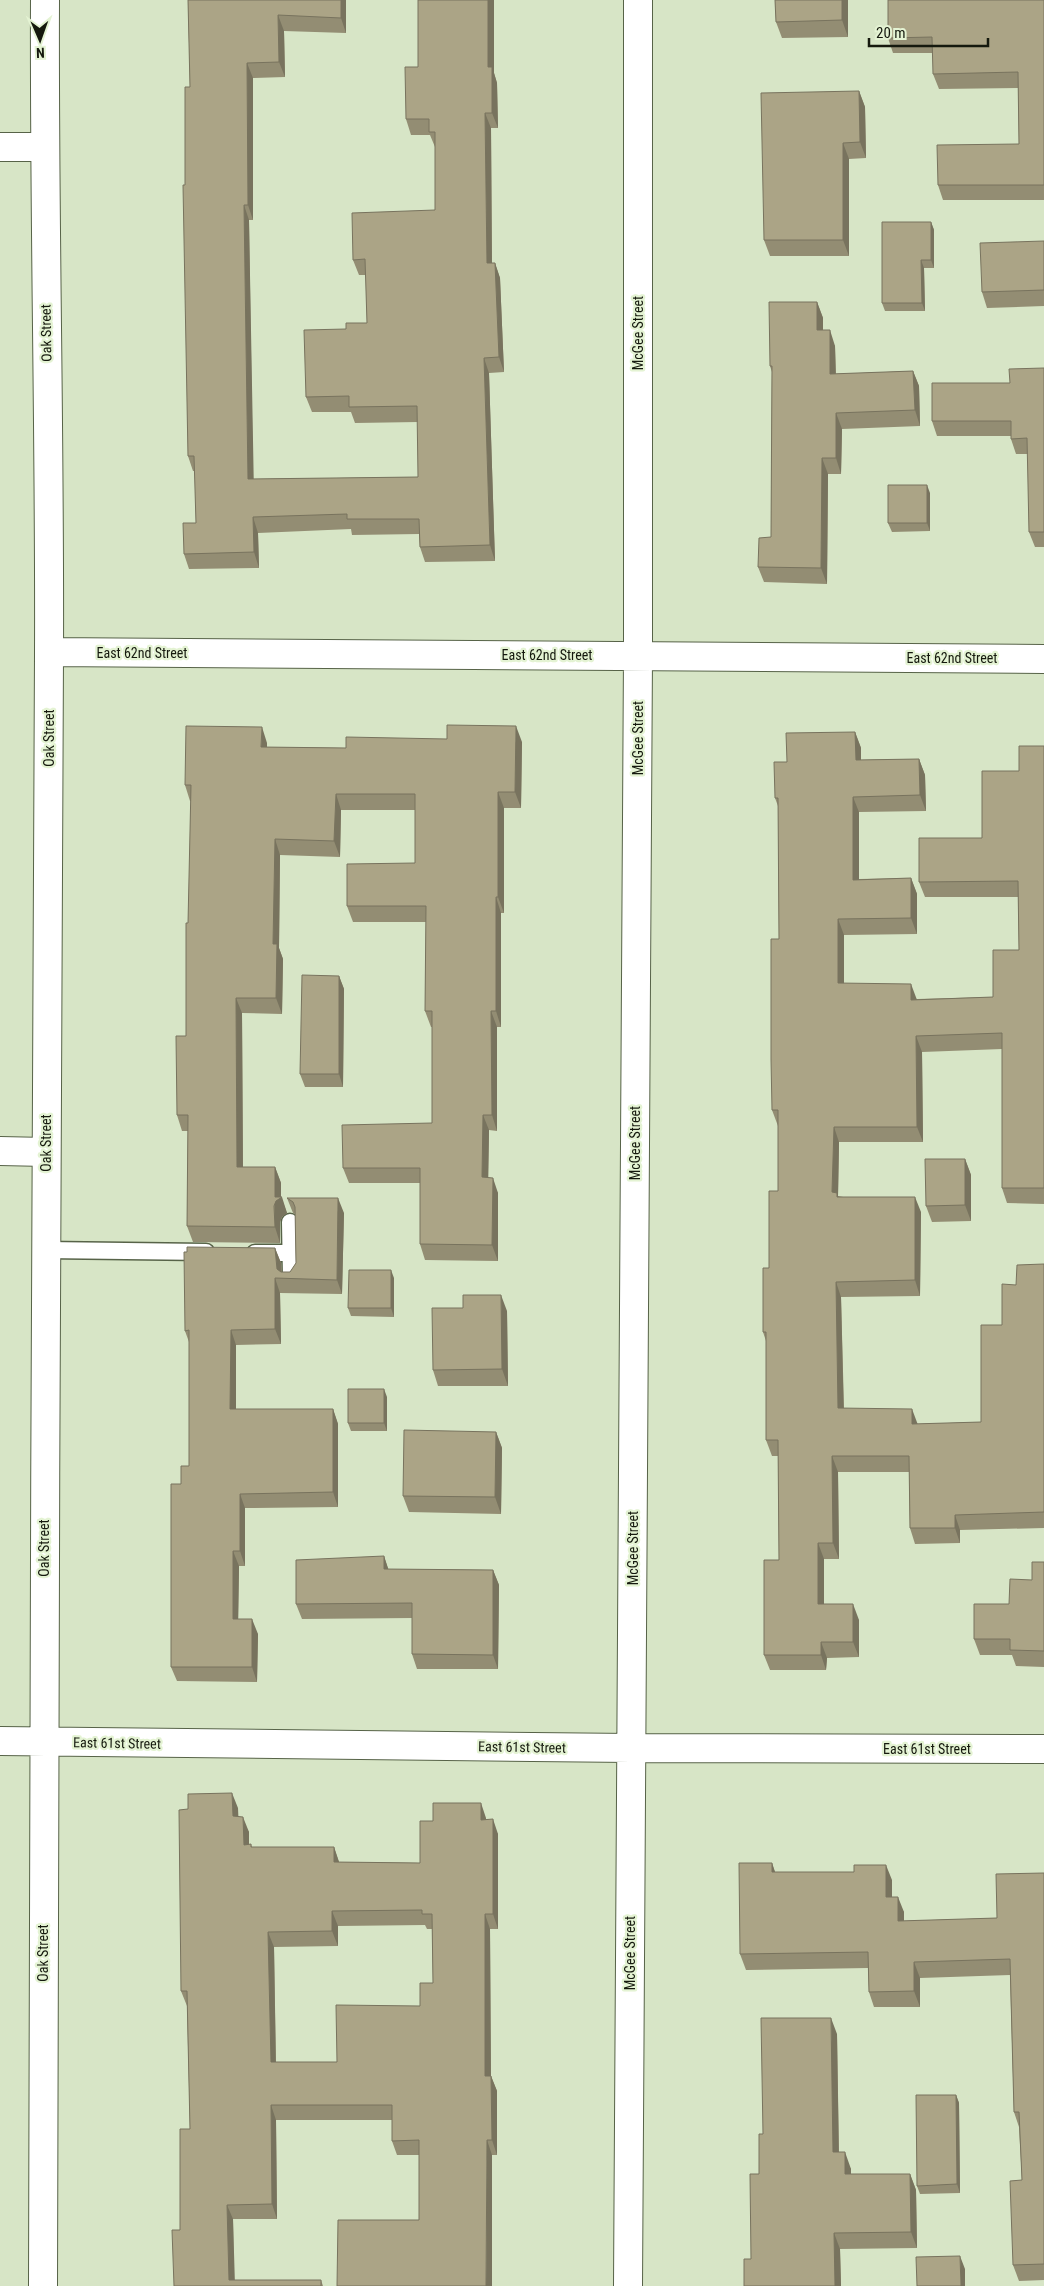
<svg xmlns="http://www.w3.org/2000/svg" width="1044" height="2286" viewBox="0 0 1044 2286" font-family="'Roboto Condensed',sans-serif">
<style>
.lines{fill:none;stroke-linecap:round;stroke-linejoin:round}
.lane-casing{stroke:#576348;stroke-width:19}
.street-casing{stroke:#576348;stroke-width:30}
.lane{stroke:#fff;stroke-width:16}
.street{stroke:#fff;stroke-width:28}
.wall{fill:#938d73;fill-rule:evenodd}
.shaded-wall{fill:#78735e}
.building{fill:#aba486;stroke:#78735e;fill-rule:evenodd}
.labels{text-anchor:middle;stroke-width:4.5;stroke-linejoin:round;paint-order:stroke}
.street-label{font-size:14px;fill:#15190e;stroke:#e4f3d3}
</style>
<rect width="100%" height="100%" fill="#d7e5c6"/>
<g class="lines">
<g class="lane-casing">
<path id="lane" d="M290 1222 291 1278
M45 1250 206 1252
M255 1253H290"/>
</g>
<g class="street-casing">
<path id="street" d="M0 147H44
M49 652 1044 659
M0 1151 46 1152
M0 1741 631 1748 1044 1749
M43 2286C43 1742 47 1199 49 655 50 437 44 218 45 0
M628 2286 638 656V0"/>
</g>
<use href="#lane" class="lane"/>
<use href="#street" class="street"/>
</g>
<path class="wall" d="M188 0H346V33L284 31 285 77 253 78V220H249L253 479 418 477V422L355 423 351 412H312L306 397 346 329 367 323 366 275H359L353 260 435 210V147L430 135H411L406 119 418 67V0H494V73L497 83 498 128H491L492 263H495L500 278 504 372 489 373 495 561 425 562 420 547 419 534 352 535 351 529 258 533 259 568 189 569 184 554 196 523 195 471H193L188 456 185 185 190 87Z
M775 0H848V37L782 38 776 22Z
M1044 0V200H943L938 185 1019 144 1018 88 939 89 933 74V53H893L888 38Z
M859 91 865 107 866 158 849 159V256H770L764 240Z
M931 222 934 230V268H924L925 311H885L882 303Z
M1044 241V306L987 308 982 292Z
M817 302 823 318V330L835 346 836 374 913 371 919 386 920 426 842 429 841 474H828L827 584 764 582 758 567 771 537 772 372 770 366Z
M1044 368V547H1035L1029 532 1028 454H1016L1011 439V436H937L932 421 1010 383Z
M930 493V531L892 532 888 523Z
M855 732 861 748V760L919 759 925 775 926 811 859 812V879L911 878 917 894V934L844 935V984L917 999 993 997 1019 950 1018 897H925L919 882 982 838 1019 771 1044 746V1204L1007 1203 1002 1188V1049L922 1052 923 1142H839L838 1196 921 1212 920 1296 841 1297 844 1408 918 1424 981 1422 1002 1325 1016 1285 1044 1264V1528L960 1530V1543L915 1544 910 1528 909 1472H838L839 1559H824V1604L859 1620V1657L827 1658 826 1670H770L764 1655 779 1560 778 1456H772L766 1440V1341L763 1332 769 1268 778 1191V1126L772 1110 779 939 778 806 775 798 787 762Z
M522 742 521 808H504V913H501V1027H497V1131L489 1130 488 1178 498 1193V1261L425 1260 420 1244V1183H349L343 1168 432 1123V1027H431L425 1011 426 922H353L347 906 415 863V810H341L340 857 280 855 279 948 283 959 282 1014 242 1013 243 1167H275L281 1183V1197L287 1213 282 1217 280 1222V1243L193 1242 187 1226 188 1131H182L177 1115 186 1036 191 801H190L185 785 267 743V747L346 748Z
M339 976 344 989 343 1087H305L300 1074Z
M965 1159 971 1175V1221L932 1222 926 1206Z
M287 1198 344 1213 342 1294 280 1293 281 1344 236 1345V1409H333L338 1424V1507L245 1508V1566H239L238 1619 258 1634 257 1682 177 1681 171 1667 181 1484 189 1466V1342L185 1331 275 1248 281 1263 282 1272H290L296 1263 295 1214 293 1213Z
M394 1278V1317L351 1316 348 1308Z
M463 1308 507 1311 508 1386H438L433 1370Z
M387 1397V1431H351L348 1423Z
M496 1432 502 1448 501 1514 409 1512 403 1496Z
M384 1556 388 1569 493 1570 499 1585 498 1669H417L412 1654V1618L302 1619 296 1604Z
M1044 1562V1667L1016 1666 1012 1655H980L974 1639 1009 1604 1032 1580Z
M238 1808V1817L249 1832V1844H251L252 1847H334L339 1862 420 1863 486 1818V1820L498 1834V1929H490L491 2076 497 2091V2155H492L419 2220V2155H397L392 2141V2120H276L277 2219H233L234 2280H321L323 2286H174L180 2230 190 2129 187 2006 181 1991 188 1809ZM425 1925 427 1929H432L433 1983 420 2006 337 2062H276L274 1947 338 1946V1926Z
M772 1863 775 1872 892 1880V1897L904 1912V1921L997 1918 1044 1873V2280L1019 2281 1013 2265 1022 2180 1019 2127 1014 2112 1010 1975 920 1978V2007H874L869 1992 868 1968 746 1970 740 1954Z
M837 2034 839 2152 851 2169V2174H910L916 2190 917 2248 840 2249 841 2286H744L751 2259 763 2134Z
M956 2095 959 2103 960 2193 920 2194 917 2186Z"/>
<path class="shaded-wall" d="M341 0H346V33L341 18Z
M488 0H494V73L497 83 498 128 492 113 488 67Z
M842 0H848V37L842 20Z
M278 15 284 31 285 77 279 62Z
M247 63 253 78V220L248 205Z
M859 91 865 107 866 158 860 142Z
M485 113 491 128 492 278 487 263Z
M843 143 849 159V256L843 240Z
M244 205 249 220 254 495 248 479Z
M931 222 934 230V268L931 260Z
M921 260 924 268 925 311 922 303Z
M495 263 500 278 504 372 499 357Z
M817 302 823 318V345L817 330Z
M830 330 835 346 836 389 830 374Z
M484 358 489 373 495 561 490 545Z
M913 371 919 386 920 426 915 410Z
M836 413 842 429 841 474 836 458Z
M822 458 828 474 827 584 821 568Z
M927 485 930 493V531L927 523Z
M253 517 258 533 259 568 254 552Z
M516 726 522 742 521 808 515 792Z
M262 727 267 743V763L261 747Z
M855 732 861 748V776L856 760Z
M919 759 925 775 926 811 920 795Z
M498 792 504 808V913L498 897Z
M336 794 341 810 340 857 334 841Z
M853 797 859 812V895L853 880Z
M275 839 280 855 279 948 283 959 282 1014 276 998 273 944Z
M911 878 917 894V934L911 918Z
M496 897 501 913V1027L496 1011Z
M838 919 844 935V999L838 983Z
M339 976 344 989 343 1087 339 1074Z
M911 984 917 1000H911Z
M236 998 242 1013 243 1183 237 1167Z
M491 1011 497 1027V1131L492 1115Z
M916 1036 922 1052 923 1142 917 1127Z
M483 1115 489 1130 488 1193 482 1177Z
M834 1127 839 1142 838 1196 843 1208 832 1192Z
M965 1159 971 1175V1221L965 1205Z
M275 1167 281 1183V1197H282L287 1213 282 1217 280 1222V1243L275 1227Z
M493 1178 498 1193V1261L492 1245Z
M915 1197 921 1212 920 1296 915 1280Z
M338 1198 344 1213 342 1294 337 1280Z
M275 1248 281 1263 282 1278 277 1269Z
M391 1270 394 1278V1317L391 1308Z
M275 1278 280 1293 281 1344 275 1329Z
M836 1282 841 1297 844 1424 838 1408Z
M501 1295 507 1311 508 1386 502 1369Z
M231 1330 236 1345V1424L230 1409Z
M384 1389 387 1397V1431L384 1423Z
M333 1409 338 1424V1507L333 1492Z
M912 1409 918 1425 912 1424Z
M496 1432 502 1448 501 1514 495 1497Z
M832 1456 838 1472 839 1559 833 1543Z
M240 1494 245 1508V1566L240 1551Z
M955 1515 960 1530V1543L955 1528Z
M818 1543 824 1559V1620L818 1604Z
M233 1551 239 1566 238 1633 233 1619Z
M384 1556 389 1571 384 1569Z
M493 1570 499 1585 498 1669 493 1655Z
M853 1604 859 1620V1657L853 1642Z
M252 1619 258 1634 257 1682 252 1667Z
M821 1642 827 1658 826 1670 821 1655Z
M232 1793 238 1808 239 1831 233 1816Z
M481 1803 486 1818V1835L481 1820Z
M243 1817 249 1832V1859L244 1845Z
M493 1819 498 1834V1929L493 1914Z
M334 1847 339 1862 340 1877 334 1862Z
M772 1863 777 1878 772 1872Z
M886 1865 892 1880V1912L886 1897Z
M898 1897 904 1912V1937L898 1921Z
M332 1911 338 1926V1946L332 1931Z
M485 1914 490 1929 491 2091 485 2076Z
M268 1932 274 1947 276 2077 271 2062Z
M914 1962 920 1978V2007L914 1991Z
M831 2018 837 2034 839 2169 833 2152Z
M491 2076 497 2091V2155L492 2140Z
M956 2095 959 2103 960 2193 957 2184Z
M271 2105 276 2120 277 2219 272 2204Z
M487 2140 492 2155V2286H486Z
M845 2152 851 2169V2191L845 2174Z
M910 2174 916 2190 917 2248 911 2232Z
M227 2205 233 2219 235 2286 229 2280Z
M834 2233 840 2249 841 2286H835Z
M960 2256 965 2269V2286H961Z"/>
<path class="building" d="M188 0H341V18L278 15 279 62 247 63 248 205H244L248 479 418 477 417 406 349 407V396L306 397 304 330 346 329V323H367L365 259 353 260 352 213 435 210V132H429V119H406L405 67H418V0H488V67H492V113H485L487 263H495L499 357 484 358 490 545 420 547 419 519H347V514L253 517 254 552 184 554 183 523H196L194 456H188L183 185H185V87H190Z
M775 0H842V20L776 22Z
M888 0H1044V185H938L937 145 1019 144 1018 72 933 74 932 37 888 38Z
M859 91 860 142 843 143V240H764L761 93Z
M882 222H931V260H921L922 303H882Z
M1044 241V290L982 292 980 243Z
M769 302H817V330H830V374L913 371 915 410 836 413V458H822L821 568 758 567 759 538 771 537 772 366H770Z
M1044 368V532H1029L1027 438 1011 439V421H932V383H1010L1009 369Z
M888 485H927V523H888Z
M447 725 516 726 515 792H498V897H496V1011H491L492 1115H483L482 1177 493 1178 492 1245 420 1244V1168H343L342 1125 432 1123V1011H425L426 906H347V864L415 863V794H336L334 841 275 839 273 944H277L276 998H236L237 1167H275V1197H282L276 1201 274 1206 275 1227 187 1226 188 1115H177L176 1036H186V923H188L191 785H185L186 726 262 727 261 747 346 748V737L447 739Z
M855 732 856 760 919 759 920 795 853 797V880L911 878V918L838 919V983L911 984V1000L993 997V950H1019L1018 881 919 882V838H982V771H1019V746H1044V1188H1002V1033L916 1036 917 1127H834L832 1192 837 1193V1197H915V1280L836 1282 838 1408 912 1409V1424L981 1422V1325H1002V1284L1016 1285 1017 1265 1044 1264V1512L955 1515V1528H910L909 1456H832L833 1543H818V1604H853V1642H821V1655H764V1560H779L778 1440H766V1332H763V1268H769V1191H778V1110H772L771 1059V939H779L778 798H775L774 762H787L786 733Z
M302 975 339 976V1074H300Z
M925 1159H965V1205L926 1206Z
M287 1198H338L337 1280 275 1278V1329L231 1330 230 1409H333V1492L240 1494V1551H233V1619H252V1667H171V1484H181V1466H189V1330L185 1331 184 1252H187V1247L275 1248 277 1269 281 1272H290L296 1263 295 1207 293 1202Z
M349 1270H391V1308H348Z
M463 1295H501L502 1369 433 1370 432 1308H463Z
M348 1389H384V1423H348Z
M404 1430 496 1432 495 1497 403 1496Z
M384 1556V1569L493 1570V1655L412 1654V1603L296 1604V1560Z
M1032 1562H1044V1651L1010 1650V1639H974V1604H1009L1010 1579 1032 1580Z
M232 1793 233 1816 243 1817 244 1845 251 1844V1847H334V1862L420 1863V1821H433V1803H481V1820L493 1819V1914H485V2076H491L492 2140H487L486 2286H337L338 2220H419V2140L392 2141V2105H271L272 2204 227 2205 229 2280H321V2286H174L172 2230H180V2129H190L187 1991H181L179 1810 188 1809V1794ZM422 1910V1914H432L433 1983H420V2006L336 2005 337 2062H271L268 1932 332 1931V1911Z
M739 1863H772V1872H854V1865H886V1897H898V1921L997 1918 996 1874 1044 1873V2264L1013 2265 1010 2181 1022 2180 1019 2112H1014L1010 1959 914 1962V1991L869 1992 868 1952 740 1954Z
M761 2018H831L833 2152H845V2174H910L911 2232 834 2233 835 2286H744V2259H751L750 2174H759V2134H763Z
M916 2095H956L957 2184 917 2186Z
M960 2256 961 2286H917L916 2257Z"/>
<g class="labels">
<g class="street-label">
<text transform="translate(46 333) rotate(-91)" y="5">Oak Street</text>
<text transform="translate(638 333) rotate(-90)" y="5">McGee Street</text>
<text x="142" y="658">East 62nd Street</text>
<text x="547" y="660">East 62nd Street</text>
<text x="952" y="663">East 62nd Street</text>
<text transform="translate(49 738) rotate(-90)" y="5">Oak Street</text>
<text transform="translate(638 738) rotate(-90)" y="5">McGee Street</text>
<text transform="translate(46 1143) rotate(-90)" y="5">Oak Street</text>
<text transform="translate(635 1143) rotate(-90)" y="5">McGee Street</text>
<text transform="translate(44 1548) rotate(-90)" y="5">Oak Street</text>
<text transform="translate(633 1548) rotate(-90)" y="5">McGee Street</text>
<text transform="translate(117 1743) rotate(1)" y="5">East 61st Street</text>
<text transform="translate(522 1747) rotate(1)" y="5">East 61st Street</text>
<text x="927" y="1754">East 61st Street</text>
<text transform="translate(43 1953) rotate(-90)" y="5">Oak Street</text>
<text transform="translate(630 1953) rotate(-90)" y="5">McGee Street</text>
</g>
</g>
<g transform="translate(40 40) rotate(178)" stroke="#e4f3d3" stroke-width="4" paint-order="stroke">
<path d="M0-4L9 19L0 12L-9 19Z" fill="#15190e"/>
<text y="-8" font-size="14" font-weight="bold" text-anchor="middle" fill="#15190e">N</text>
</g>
<path d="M869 38v8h119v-8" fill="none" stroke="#15190e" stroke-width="2.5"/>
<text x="876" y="38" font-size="15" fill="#15190e" stroke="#e4f3d3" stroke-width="4" paint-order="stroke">20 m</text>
</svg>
